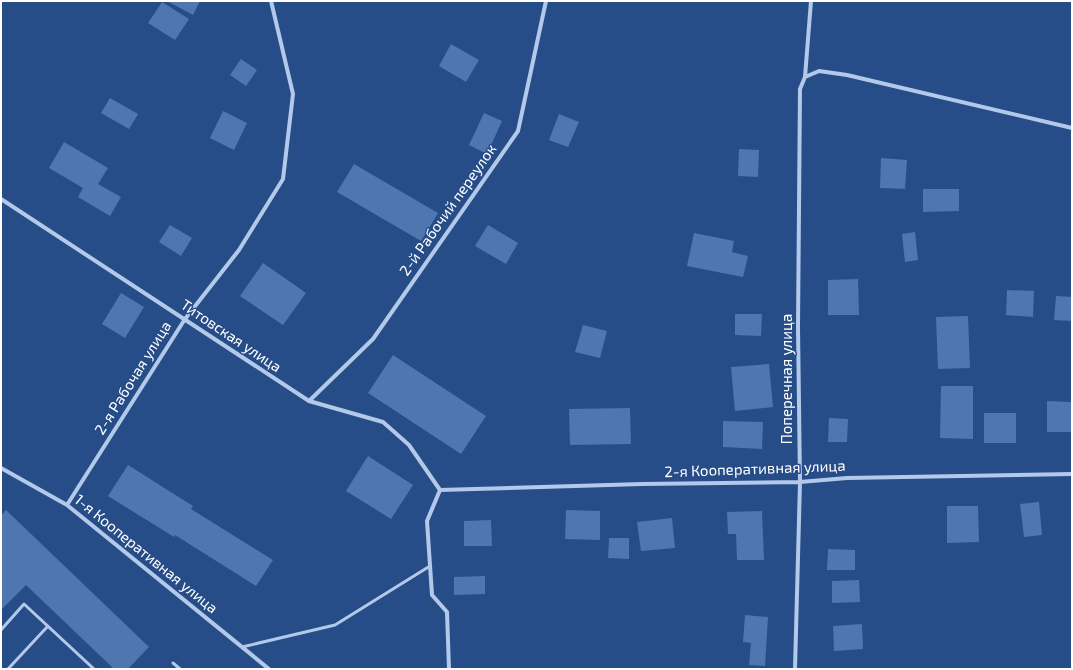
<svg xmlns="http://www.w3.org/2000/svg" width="1073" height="670" viewBox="0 0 1073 670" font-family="'Exo 2',sans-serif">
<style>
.building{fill:#4f76af}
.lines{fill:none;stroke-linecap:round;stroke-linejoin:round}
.service{stroke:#b3c9e9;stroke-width:3}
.minor{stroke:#b3c9e9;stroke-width:4}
.labels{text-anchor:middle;stroke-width:3;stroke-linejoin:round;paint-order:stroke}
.street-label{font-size:15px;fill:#fff;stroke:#274d88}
</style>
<rect width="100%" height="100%" fill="#274d88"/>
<path class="building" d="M167 1H200L193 15Z
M162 2 189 19 175 40 148 23Z
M451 44 479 60 466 82 439 66Z
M241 59 257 70 246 86 230 75Z
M110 98 138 114 129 129 101 113Z
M223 111 247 123 234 150 210 138Z
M484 113 502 121 487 154 469 145Z
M559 114 579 122 568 147 549 140Z
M64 142 108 168 98 184 121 197 110 216 78 197 83 188 49 168Z
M739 149 759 150 758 177 738 176Z
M881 158 907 160 905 189 880 188Z
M354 164 438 213 421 241 337 192Z
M923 189H959V211L923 212Z
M170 225 192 238 181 256 159 242Z
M488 225 518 243 506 264 475 246Z
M915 232 918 260 905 262 902 234Z
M694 233 734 241 732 252 748 256 743 277 687 266Z
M263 263 306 293 283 325 240 296Z
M858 279 859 315H828V280Z
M1007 290 1034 291 1033 317 1006 315Z
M121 293 144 307 125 338 102 324Z
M1056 296 1072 297V321L1054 320Z
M735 314H762L761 336 735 335Z
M968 316 970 368 938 369 936 317Z
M583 325 607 331 600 358 575 352Z
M393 355 486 416 461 454 368 393Z
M769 364 773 407 735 411 731 367Z
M941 386H973V439L940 438Z
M1047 401 1072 402V432H1047Z
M630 408 631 444 570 445 569 409Z
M984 413H1016V443H984Z
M829 418 848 419 847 442H828Z
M723 421 763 422 762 449 723 447Z
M368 456 413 485 391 519 346 491Z
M128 465 193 506 191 509 273 560 256 586 175 535 174 537 108 496Z
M1039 502 1042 535 1024 537 1020 504Z
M947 506H978L979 542 947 543Z
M6 510 149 647 128 669H114L26 585 1 610V516Z
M566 510 600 511V540L565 539Z
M762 511 764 560H737L736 534H728L727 512Z
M672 518 675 548 641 551 637 522Z
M491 520 492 546H464V521Z
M609 538H629V559L608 558Z
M828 549 855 550V570H827Z
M485 576V594L454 595V577Z
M859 580 860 602 832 603V581Z
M745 615 768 617 765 666 749 665 751 643 743 642Z
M862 624 863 649 834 651 833 626Z"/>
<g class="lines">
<path class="service" d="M1 630 24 604 94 669
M242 647 335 625 430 566
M173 663 180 669
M8 669 48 626"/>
<path class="minor" d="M805 77 811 1
M1 199 309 401 383 422 409 445 440 490
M309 401 373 339 518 131 546 1
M1 468 67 505 269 669
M440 490 642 484 800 482 847 478 1072 474
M440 490 427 521 432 595 447 612 449 669
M67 505 185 319 239 250 283 179 293 94 271 1
M795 669 800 482 798 327 800 89 805 77 819 71 847 75 1072 128"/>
</g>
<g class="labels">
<g class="street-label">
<text transform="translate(448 210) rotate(-55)" y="5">2-й Рабочий переулок</text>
<text transform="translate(231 336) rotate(34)" y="5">Титовская улица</text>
<text transform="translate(133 378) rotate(-58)" y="5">2-я Рабочая улица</text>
<text transform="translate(787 379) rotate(-90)" y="5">Поперечная улица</text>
<text transform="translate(755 469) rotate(-2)" y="5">2-я Кооперативная улица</text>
<text transform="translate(146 554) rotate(39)" y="5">1-я Кооперативная улица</text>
</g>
</g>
<rect width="1073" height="670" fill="none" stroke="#ffffff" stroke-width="4"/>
</svg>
